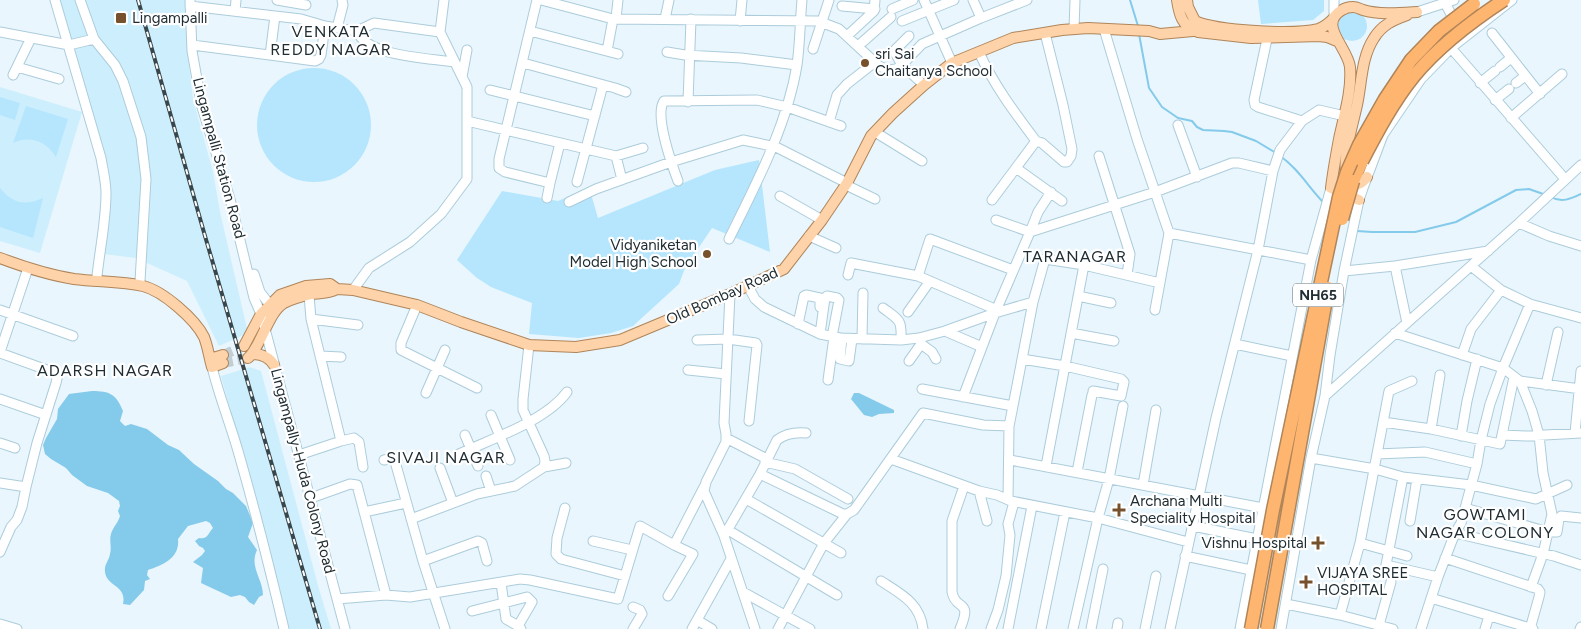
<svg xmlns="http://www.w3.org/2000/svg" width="1581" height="629" viewBox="0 0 1581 629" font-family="Figtree,sans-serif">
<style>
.built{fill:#cdeefd}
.green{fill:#b5e6fd}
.water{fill:#84caea}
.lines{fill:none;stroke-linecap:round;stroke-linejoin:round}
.stream{stroke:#84caea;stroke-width:2}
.major-tunnel{stroke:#c1ced4;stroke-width:10;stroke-dasharray:10 5;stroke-linecap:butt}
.minor-casing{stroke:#acccdb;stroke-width:11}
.major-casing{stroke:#b0855a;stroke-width:12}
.highway-casing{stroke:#b0855a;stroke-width:15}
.minor{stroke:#fff;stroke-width:9}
.major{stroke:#fed3a9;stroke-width:10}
.highway{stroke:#feb56f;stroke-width:12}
.rail-casing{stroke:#39464b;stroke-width:4}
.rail{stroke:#fff;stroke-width:2;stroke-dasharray:5.5;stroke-linecap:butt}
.highway-bridge-casing{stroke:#b0855a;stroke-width:15;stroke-linecap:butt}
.highway-bridge{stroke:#feb56f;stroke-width:12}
.poi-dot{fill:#76512c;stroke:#fff;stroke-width:2}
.labels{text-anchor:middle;stroke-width:4.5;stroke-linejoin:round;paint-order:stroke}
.shield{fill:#fff;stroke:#636c70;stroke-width:1}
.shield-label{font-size:14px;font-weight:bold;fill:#202d32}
.poi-label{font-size:15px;fill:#202d32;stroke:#fff;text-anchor:start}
.street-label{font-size:15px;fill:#202d32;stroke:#fff}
.neighbourhood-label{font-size:16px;letter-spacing:1px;fill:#202d32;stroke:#fff}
</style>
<rect width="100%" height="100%" fill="#e9f6fd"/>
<path class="built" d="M57 0H186L188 56 193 99 213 172 220 212 248 333 219 346 187 281 136 258 104 254 108 201Z
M0 87 82 112 40 253 0 241Z
M250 367 261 371 319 589 331 629H287L264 534 221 376Z"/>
<path class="green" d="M1258 0H1324V11L1313 20 1261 24Z
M1337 26a15 15 0 1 1 30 0a15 15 0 1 1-30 0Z
M257 125a57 57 0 1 1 114 0a57 57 0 1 1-114 0Z
M0 97 20 103 15 120 0 115Z
M26 106 68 119 56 157C46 141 30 135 13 143Z
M759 160 770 252 712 228 685 268 679 284 633 326 611 333 579 338 529 334 532 303 491 287 477 278 457 260 502 191 558 201 583 190 591 194 598 218 715 170Z
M0 188C13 204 25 206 43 198L33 238 0 227Z"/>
<path class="water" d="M92 391C110 391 116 394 123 411L120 421 125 426 131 424 147 429 168 445 179 450 194 464 218 481 226 489 233 493 246 506 253 523 248 537 257 550C249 567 263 579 263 595L259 597 254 605 249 602 245 597 240 595 231 597 201 583 203 568 193 562 202 555 205 551 203 548 199 546 195 541 199 538C208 540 208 533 213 528L210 523 206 521 188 526 178 539C180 558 163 565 148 570L147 575 150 579 145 581 144 590 130 605 123 604C127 585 107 587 105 572 104 564 109 561 110 554 112 547 109 540 111 534 113 527 118 523 120 516L118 511 120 506 119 501 108 493 87 486 72 475 66 468 51 459 45 454 43 445 46 438 57 419 58 409 69 394Z
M854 393H859L894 410V413L879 414 872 417 864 415 851 399Z"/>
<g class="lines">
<path class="stream" d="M1130 0 1138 26
M1139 34 1149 88 1162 107 1178 118 1192 121 1197 127 1203 130 1224 131 1232 132 1256 141 1276 153
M1280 156C1298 168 1309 188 1324 203
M1551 197C1561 203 1571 199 1581 194
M1357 231 1372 232H1415L1456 222 1516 190 1529 189 1546 195"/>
<path class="major-tunnel" d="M223 355 244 346
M223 363 248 358"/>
<g class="minor-casing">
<path id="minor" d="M55 0 101 158C103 170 106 182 106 193 106 221 100 248 97 276
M80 0 94 39 115 65 123 81 141 137 146 179 140 281
M190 0 192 51 202 107 230 199 254 298 261 314 345 629
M277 0 306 5
M537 0 499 159V168L505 172 550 183 560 143
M541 0 613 19 818 21 839 29 879 66 889 70 896 69 902 65 924 85
M924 0 952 63
M973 0 981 18
M1334 0V17
M1445 3 1457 25
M190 6 301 19 325 26 357 31 374 23 440 32
M842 6 875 9
M892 9 913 0
M235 11 236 0
M1417 12 1454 0
M616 18 618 0
M665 19 669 0
M740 21 742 0
M902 21 954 0
M337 28 343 5 342 0
M1074 29 1075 0
M1104 29 1137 139 1169 233
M357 31C367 57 429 58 454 62
M530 31 618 54
M0 32 69 45 94 39
M1492 33 1540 94
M847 36 874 11 875 0
M909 36 894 51 902 65 922 44 981 18 1027 0
M1267 39 1254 100 1255 105 1258 107 1302 121
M192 45 315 61 319 59 321 55 325 26
M858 46 891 17
M1451 48 1565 179
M813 49 829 0
M607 51 613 19
M667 52 685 55 741 58 797 65
M979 52C993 84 1015 113 1036 141
M270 55 275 16
M523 63 615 88 626 92
M17 67 59 79
M1500 67 1511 58
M13 75 31 38
M462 77 467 50
M1480 83 1495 71
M1516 83 1525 76
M490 90 595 116
M1495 100 1509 89
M688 102 691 19
M1511 118 1562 74
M467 121 616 156 622 180
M829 122 837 95 847 84 875 62
M1178 125 1197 177
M875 132 922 161
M616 156 643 148
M1099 156 1130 254 1127 275
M1016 168 1062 201
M678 181C672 165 654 115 664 101L757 100 787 107 841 126
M577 182 603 85
M846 185 875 199
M780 196 822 220
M547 198 550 183
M992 200 1036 141 1042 143 1064 162H1067L1071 156 1072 149 1063 105 1045 33
M569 202 596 189 671 162 743 140 776 147 847 183
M996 220 1030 232 1038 212 1051 192
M1519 223 1549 236 1581 246
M809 236 836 248
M729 239C756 184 787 126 797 65 800 44 800 21 802 0
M1395 266 1407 323
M1471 266 1501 290 1530 304 1581 318
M1344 271 1395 266 1488 251
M254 274 260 292 270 305
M848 275 851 263 918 276
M748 286 755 299 764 307 820 334 840 338 901 340 919 338 945 331 995 313 1033 302
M307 288 309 295 311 319 341 441
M353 290 369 268 410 242 441 214 467 179V87L440 32 444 0
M730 294 724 423 726 434V442L706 482 704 491 724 536 755 629
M1078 296 1111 303
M417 305 401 343V350L477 388
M883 308C899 320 902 319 901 340
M0 310 73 336
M997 310 918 276 930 239 1013 270
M1155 310 1169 233 1311 260
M908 312 930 281
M311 319 358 325
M798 324 804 296 806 295 820 298V307
M945 331 982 347
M1071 333 1114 341
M1395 333 1503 368 1520 381 1532 411 1539 435 1543 473 1552 514 1543 554 1531 587
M820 334 825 298 827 296 837 298 839 300 832 337
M842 338 840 359 849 361 852 339
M862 339 863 293
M697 340 728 339 756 343 757 345 749 421
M921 344 932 352 936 359
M1235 344 1292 356
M0 352 28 268
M0 353 58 374 56 383 37 443 26 487
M1462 355 1471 329 1501 290
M320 356 341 357
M1022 359 1065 366 1121 379 1124 382 1121 396 1093 391
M909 361 921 344V338
M212 367C219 396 230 423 238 451 255 510 270 569 284 629
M688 370 726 374
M828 380 834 337
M1520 381 1581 389
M1546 385 1558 332
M922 389 1013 406 1033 302 1045 259 1084 265 1160 283
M426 393 445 350
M1325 396 1519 223 1581 165
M963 397 995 313 1030 232 1155 192 1232 163H1239L1273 171
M0 399 46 415
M491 415 510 460
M1383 422 1431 429 1500 444 1502 435 1527 436 1581 433
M1431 429 1440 375
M1575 433 1581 371
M465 435 478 466
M1502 435 1514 377
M1461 436 1467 401 1477 359
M726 438 767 459
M0 443 15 448
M459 454C491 439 546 421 567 392
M1377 454 1425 452 1477 464
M299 455 341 441 354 438 359 442 363 467
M1311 458 1375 469 1403 477 1471 485 1536 499 1567 485
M891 459 979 491 997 495 1011 501 1098 518 1188 542
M384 460 394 458 423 561 445 629
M1010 460 1263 508
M765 462 795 469 848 499
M1046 466 1084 265
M544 467 566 463
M440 468 453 503
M1077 472 1092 395
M760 474 843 514H847L854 510 923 413 983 425 1009 426
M486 476 491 491
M1403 477 1386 565 1438 577
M0 483 26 487 22 507 17 520 11 527 0 552
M1143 485 1156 410
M979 491 987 521
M311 498 350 484 357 485 386 595
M746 499 841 553
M1008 500 1009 426 1013 406
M565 508 557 538 556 554 561 559 625 576
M1465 508 1548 532H1557L1559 519 1561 516 1581 518
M364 512 406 503
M411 519 477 494 515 486 544 467 545 461 544 456 523 410V399L529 345
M1410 521 1417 479
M1193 526 1257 539
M728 530 837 595
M1455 533 1554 556 1581 565
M724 536 760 474 777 440C785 434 796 432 806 433
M593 541 632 550
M1360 543 1407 556
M1185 556 1251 570
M1445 558 1538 589 1540 592 1539 597 1530 629
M423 561 478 541 482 543 487 561
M881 581C901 594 920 603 923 629
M501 583 506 619 518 626
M743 592 810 629
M668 596 693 554 674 545
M1431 598 1533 629
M337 599 386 595 410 597 520 579 530 580 618 599 640 526 674 545 704 487
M1286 604 1340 615 1393 629
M633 607 640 610 642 614 633 629
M472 611 527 597 532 602 518 626 521 629
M1340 615 1360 543 1389 391 1412 381
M697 620 712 629
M0 624 17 629
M1379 625 1391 582
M692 629 731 559
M778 629 824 543 847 514
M960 629C973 598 956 612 952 592V521L964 486
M991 629 998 610 1006 576 1010 535 1008 524 1014 502
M1008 629 1032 506
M1041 629 1065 512
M1073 629 1098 518 1109 479 1123 406
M1091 629 1103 569
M1117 629 1118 623
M1145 629 1156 576
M1170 629 1216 418 1258 250 1273 171 1280 150 1302 121 1319 110 1349 117
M1240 629 1311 260 1331 188
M1281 629 1311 458 1325 396 1330 355 1344 271 1359 200 1363 188 1383 135 1421 79 1451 48 1512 0
M1421 629 1438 577 1455 533 1461 523 1477 464 1481 440 1490 404 1503 368 1530 304
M1485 629 1489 616
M1580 629 1581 627"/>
</g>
<g class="major-casing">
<path id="major" d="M1177 0C1179 14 1182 27 1198 32L1251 38 1319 36 1327 37 1339 42
M1187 0 1188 7 1195 21C1218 31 1293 35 1318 29 1325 27 1329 23 1334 18
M1367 177C1362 183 1357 187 1349 183 1339 167 1353 124 1357 105 1362 82 1361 58 1374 38 1382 25 1393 20 1407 15
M1359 200 1331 188C1333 171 1336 155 1339 139 1344 115 1352 91 1350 67 1348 48 1317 24 1342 10 1345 8 1349 7 1353 7 1357 7 1360 9 1363 10 1379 15 1401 13 1417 12
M0 258C24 267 49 275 74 279 97 282 121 281 143 286 163 291 195 319 204 337 208 347 209 357 212 367L223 363
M244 346 261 314 280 295 306 286 330 284 337 289 353 290 417 305 461 322 529 345 576 347 620 340 730 294 784 269 822 220 847 183 871 136 893 113 924 85 952 63 1013 38 1062 30 1088 28 1149 31 1160 34 1193 31
M252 354C262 354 269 357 274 365
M248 358C261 347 268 312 284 303 291 299 303 296 311 294 320 293 328 294 337 289
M210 359 223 355"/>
</g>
<g class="highway-casing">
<path id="highway" d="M1353 181 1362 161"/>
</g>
<use href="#minor" class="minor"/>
<use href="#major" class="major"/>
<use href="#highway" class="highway"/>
<g class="rail-casing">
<path id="rail" d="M138 0 205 236 320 629"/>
</g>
<use href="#rail" class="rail"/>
<g class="highway-bridge-casing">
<path id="highway-bridge" d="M1362 161C1377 132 1393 102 1414 76 1438 47 1472 21 1504 0
M1342 219 1353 181
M1251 629 1273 510 1311 329 1339 197 1347 172 1359 145 1385 99 1411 60 1439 31 1474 4
M1267 629 1328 288"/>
</g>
<use href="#highway-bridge" class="highway-bridge"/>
</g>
<g class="poi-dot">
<rect x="115" y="12" width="12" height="12" rx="2.5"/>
<circle cx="865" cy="63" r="5"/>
<circle cx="707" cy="254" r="5"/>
<path d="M1116.5 502.5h5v5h5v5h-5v5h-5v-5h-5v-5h5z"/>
<path d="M1315.5 535.5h5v5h5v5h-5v5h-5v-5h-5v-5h5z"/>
<path d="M1303.5 574.5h5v5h5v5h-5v5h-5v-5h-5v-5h5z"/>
</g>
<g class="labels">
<rect class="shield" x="1293" y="283.5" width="50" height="23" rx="4"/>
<g class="shield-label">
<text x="1318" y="300">NH65</text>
</g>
<g class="poi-label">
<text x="132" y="23">Lingampalli</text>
<text x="875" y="59">sri Sai<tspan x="875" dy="17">Chaitanya School</tspan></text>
<text x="697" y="250" text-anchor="end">Vidyaniketan<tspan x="697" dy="17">Model High School</tspan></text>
<text x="1130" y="506">Archana Multi<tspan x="1130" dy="17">Speciality Hospital</tspan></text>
<text x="1307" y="548" text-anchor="end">Vishnu Hospital</text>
<text x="1317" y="578">VIJAYA SREE<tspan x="1317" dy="17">HOSPITAL</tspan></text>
</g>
<g class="street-label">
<text transform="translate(219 158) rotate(75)" y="5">Lingampalli Station Road</text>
<text transform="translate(722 296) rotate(-24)" y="5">Old Bombay Road</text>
<text transform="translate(303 471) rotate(75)" y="5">Lingampally-Huda Colony Road</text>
</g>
<g class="neighbourhood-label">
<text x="331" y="37">VENKATA<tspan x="331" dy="18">REDDY NAGAR</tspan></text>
<text x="1075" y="262">TARANAGAR</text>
<text x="105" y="376">ADARSH NAGAR</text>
<text x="446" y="463">SIVAJI NAGAR</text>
<text x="1485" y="520">GOWTAMI<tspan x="1485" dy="18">NAGAR COLONY</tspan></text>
</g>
</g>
</svg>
